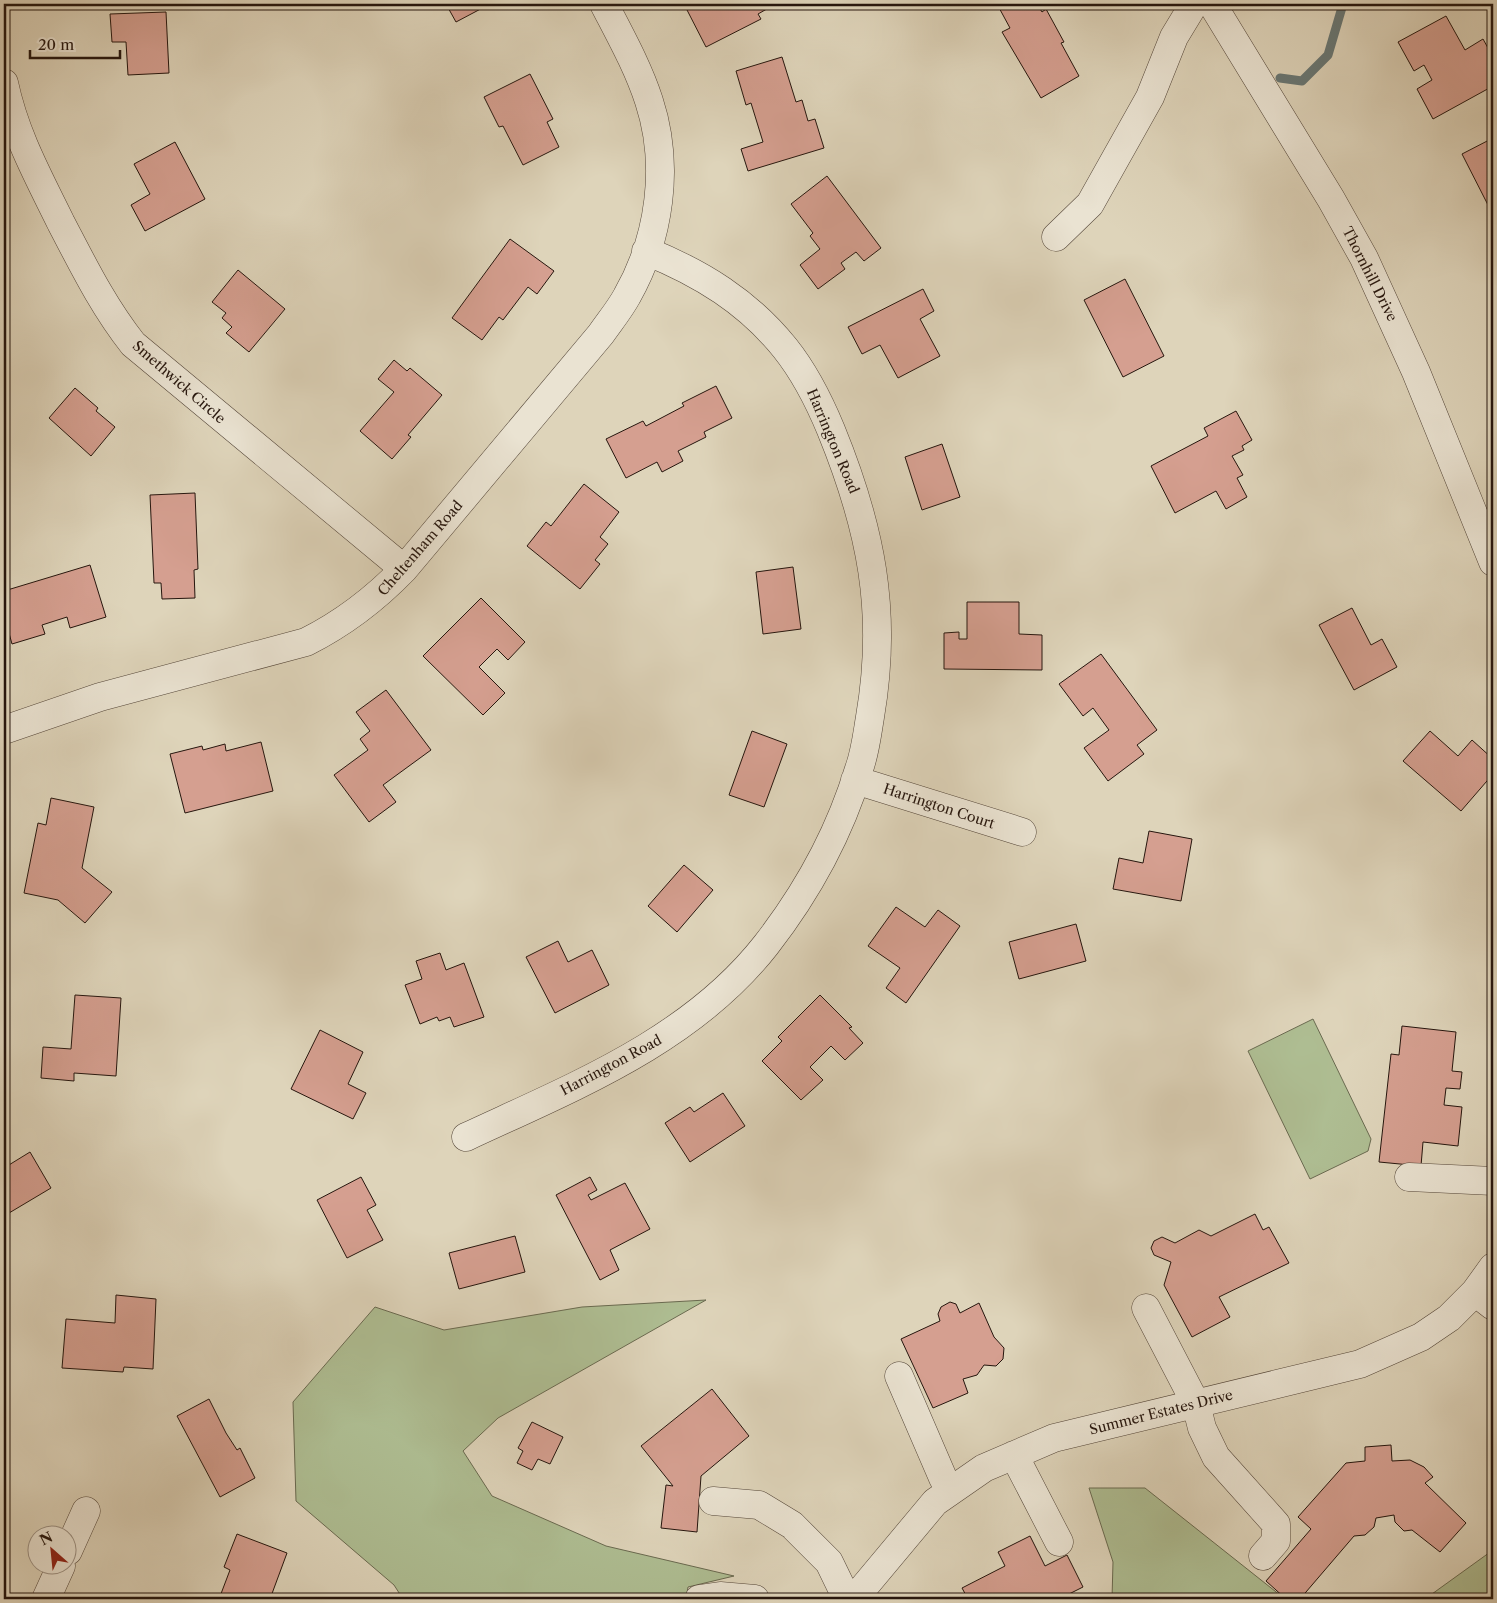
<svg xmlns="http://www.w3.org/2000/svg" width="1497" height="1603" viewBox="0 0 1497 1603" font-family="'Libre Caslon Text',serif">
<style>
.green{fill:#aebd92;stroke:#6a6a50}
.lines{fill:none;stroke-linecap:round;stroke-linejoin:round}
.stream{stroke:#697774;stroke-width:9}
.building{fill:#d59f90;stroke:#26160e}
.minor-casing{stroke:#544639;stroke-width:29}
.minor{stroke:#eae3d2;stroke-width:28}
.labels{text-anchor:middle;stroke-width:5;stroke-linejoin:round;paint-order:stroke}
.street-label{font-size:14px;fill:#26160e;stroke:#eae3d2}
</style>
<rect width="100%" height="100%" fill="#ded4ba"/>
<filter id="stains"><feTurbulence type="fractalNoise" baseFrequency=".004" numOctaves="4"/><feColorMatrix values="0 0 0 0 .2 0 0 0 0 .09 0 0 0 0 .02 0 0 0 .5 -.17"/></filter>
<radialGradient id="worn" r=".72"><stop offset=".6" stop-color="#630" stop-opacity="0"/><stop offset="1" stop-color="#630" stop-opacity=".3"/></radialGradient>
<path class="green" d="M1313 1019 1371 1139 1368 1151 1310 1179 1248 1051Z
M706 1300 498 1418 463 1451 492 1496 606 1546 734 1576 688 1587 686 1599H403L394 1585 296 1501 293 1402 375 1307 444 1330 582 1307Z
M1089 1488H1145L1285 1599H1112L1113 1562Z
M1493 1550V1599H1425Z"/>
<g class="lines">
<path class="stream" d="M1280 78 1302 81 1328 55 1343 4"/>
</g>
<path class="building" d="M446 4H490L456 22Z
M694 4H771L772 6 758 14 761 19 706 47 686 8Z
M997 4H1037L1042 12 1046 9 1064 42 1061 43 1079 76 1041 98 1002 32 1010 28Z
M166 12 169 73 128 75 126 42H112L110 14Z
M1446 16 1465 50 1483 39 1493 57V86L1433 119 1417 89 1432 80 1424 65 1414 71 1398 42Z
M782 57 796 102 802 100 808 121 815 119 824 148 748 171 741 149 763 142 751 103 746 105 736 71Z
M530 74 553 119 547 122 559 147 523 165 503 126 499 127 484 97Z
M1493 138V204L1488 205 1462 154Z
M175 142 205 199 145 231 131 205 150 194 134 164Z
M827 176 881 248 864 261 856 252 841 263 845 269 818 289 800 265 820 249 810 236 813 233 791 204Z
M510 239 554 271 537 294 528 287 503 320 499 317 482 340 452 318Z
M238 270 285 309 249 352 226 333 232 327 222 318 226 313 212 302Z
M1125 279 1164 356 1123 377 1084 300Z
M923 289 934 311 920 319 940 356 898 378 880 345 862 354 848 327Z
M394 360 407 371 410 368 442 395 408 435 411 437 392 459 360 431 394 392 378 379Z
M716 386 732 418 704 432 706 437 678 451 683 461 662 472 657 462 626 478 606 439 643 421 646 426 684 406 682 403Z
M75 388 98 408 96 411 115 427 91 456 49 418Z
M1236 411 1252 440 1242 446 1244 450 1232 456 1243 475 1237 478 1247 497 1226 509 1216 491 1175 513 1151 466 1208 436 1204 428Z
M942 444 960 497 922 510 905 457Z
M584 484 619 512 600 537 608 544 595 560 600 564 580 589 527 546 546 522 551 526Z
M195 493 198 569 194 570 195 598 162 599 161 583H154L150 495Z
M90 565 106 617 70 628 67 617 42 625 45 634 12 644 4 615V591Z
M793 567 801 629 763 634 756 572Z
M481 598 525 642 508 660 497 649 479 667 505 693 483 715 423 656Z
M967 602H1019V634L1042 635V670L944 669V633L959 632V639H967Z
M1352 608 1371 645 1382 639 1397 667 1354 690 1319 625Z
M1101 654 1157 730 1137 745 1144 754 1108 781 1084 748 1109 730 1093 708 1083 716 1059 684Z
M386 690 431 750 383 785 396 802 369 822 334 775 368 750 360 739 370 731 356 712Z
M752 731 787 744 764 807 729 795Z
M1430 731 1458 756 1472 740 1493 759V774L1461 811 1403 761Z
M261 742 273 791 185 813 170 754 202 746 203 750 225 744 226 751Z
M51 798 94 807 82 868 112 892 85 923 58 900 24 893 38 823 46 825Z
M1149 831 1192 839 1181 901 1113 889 1119 858 1143 863Z
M684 865 713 890 677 932 648 906Z
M896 907 925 927 938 910 960 926 906 1003 886 988 900 968 868 946Z
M1076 924 1086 961 1019 979 1009 942Z
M558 941 568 962 592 950 609 985 555 1013 526 957Z
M440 953 446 970 464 963 484 1017 454 1027 450 1017 439 1021 437 1017 420 1024 405 985 422 979 416 961Z
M75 995 121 998 116 1076 74 1073V1081L41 1078 43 1047 71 1049Z
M820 995 852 1027 849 1028 863 1043 845 1060 831 1046 810 1067 823 1080 801 1100 762 1061 782 1041 778 1037Z
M1402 1026 1456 1032 1452 1071 1462 1072 1460 1089 1446 1088 1444 1105 1462 1107 1458 1146 1423 1142 1421 1166 1379 1162 1391 1054 1399 1055Z
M320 1030 363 1052 348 1084 366 1093 353 1119 291 1089Z
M723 1093 745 1126 690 1162 665 1123 690 1107 694 1112Z
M30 1152 51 1188 4 1216V1168Z
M361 1177 376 1205 367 1210 383 1240 347 1258 317 1200Z
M590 1177 597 1190 588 1195 591 1200 625 1183 650 1229 610 1250 619 1270 600 1280 556 1195Z
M1255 1214 1263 1230 1269 1227 1289 1263 1219 1297 1230 1317 1192 1337 1164 1285 1171 1262 1154 1255 1151 1248 1154 1241 1162 1237 1175 1243 1199 1230 1211 1236Z
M515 1236 525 1272 459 1289 449 1253Z
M116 1295 156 1299 153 1369 124 1367 123 1372 62 1368 66 1319 115 1323Z
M950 1302 956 1304 960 1313 979 1303 994 1337 1004 1348 1003 1359 996 1366 984 1365 977 1375 963 1379 968 1393 933 1408 901 1339 940 1321 938 1314 941 1307Z
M712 1389 749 1436 701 1476 697 1532 661 1528 666 1485 673 1486 641 1446Z
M209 1399 226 1433 237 1450 240 1448 255 1478 220 1497 177 1416Z
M532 1422 563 1437 550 1464 538 1459 532 1470 517 1463 523 1451 518 1448Z
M1391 1445 1392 1461 1410 1460 1424 1467 1433 1477 1425 1483 1466 1523 1440 1552 1412 1530 1404 1531 1395 1522 1394 1515 1376 1518 1374 1527 1365 1535 1354 1536 1300 1599H1286L1266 1581 1311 1529 1298 1517 1346 1463 1365 1461V1447Z
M237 1534 287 1553 270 1599H219L230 1570 224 1567Z
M1030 1536 1045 1566 1067 1555 1083 1587 1059 1599H968L962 1588 1005 1566 998 1552Z"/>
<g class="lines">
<g class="minor-casing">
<path id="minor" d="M1212 4 1331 199 1364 258 1416 372 1493 562
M4 83C15 135 38 176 61 223 83 265 103 306 133 344L404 569
M1056 237 1090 204 1150 97 1174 37 1194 4
M4 730 100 697 306 642C344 623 375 599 404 569L601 334C610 321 620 309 627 296 660 238 670 165 649 101 638 67 620 35 604 4
M855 780 1022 832
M466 1137C573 1087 691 1041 766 945 808 891 839 835 859 769 865 753 867 735 870 717 888 612 871 528 831 430 819 401 805 373 785 348 748 302 701 273 646 251
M1409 1177 1493 1181
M1475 1292 1493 1306
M1146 1308 1196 1404 1202 1428 1216 1457 1276 1524V1541L1263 1556
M899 1376 943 1478 952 1490
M1014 1455 1059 1542
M713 1501 759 1505 792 1525 829 1562 847 1599
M68 1551 86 1511
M46 1599 61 1566
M699 1599 720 1596 755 1599
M854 1599 935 1502 984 1468 1054 1438 1360 1364 1421 1337 1449 1318 1475 1292 1493 1267"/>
</g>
<use href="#minor" class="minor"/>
</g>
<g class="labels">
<g class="street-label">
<text transform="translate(1370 274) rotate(63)" y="5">Thornhill Drive</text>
<text transform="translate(179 382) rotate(41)" y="5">Smethwick Circle</text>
<text transform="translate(833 441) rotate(67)" y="5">Harrington Road</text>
<text transform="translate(420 548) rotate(-49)" y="5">Cheltenham Road</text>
<text transform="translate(939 806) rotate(18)" y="5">Harrington Court</text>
<text transform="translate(611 1065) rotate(-28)" y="5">Harrington Road</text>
<text transform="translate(1161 1412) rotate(-14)" y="5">Summer Estates Drive</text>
</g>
</g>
<rect width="1497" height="1603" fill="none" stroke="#ded4ba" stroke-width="20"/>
<rect x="5" y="5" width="1487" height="1593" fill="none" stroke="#26160e" stroke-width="2.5"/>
<rect x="10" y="10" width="1477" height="1583" fill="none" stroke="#26160e"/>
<g transform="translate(52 1550) rotate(333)"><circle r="24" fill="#eae3d2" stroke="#9c9184"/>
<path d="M0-4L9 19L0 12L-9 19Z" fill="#8f2418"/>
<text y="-8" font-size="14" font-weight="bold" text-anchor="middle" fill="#26160e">N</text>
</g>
<path d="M30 50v8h90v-8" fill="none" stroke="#26160e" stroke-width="2.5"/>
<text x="38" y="50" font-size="15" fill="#26160e" stroke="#eae3d2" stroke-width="4" paint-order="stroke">20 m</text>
<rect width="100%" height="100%" filter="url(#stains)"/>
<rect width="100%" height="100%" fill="url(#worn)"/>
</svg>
